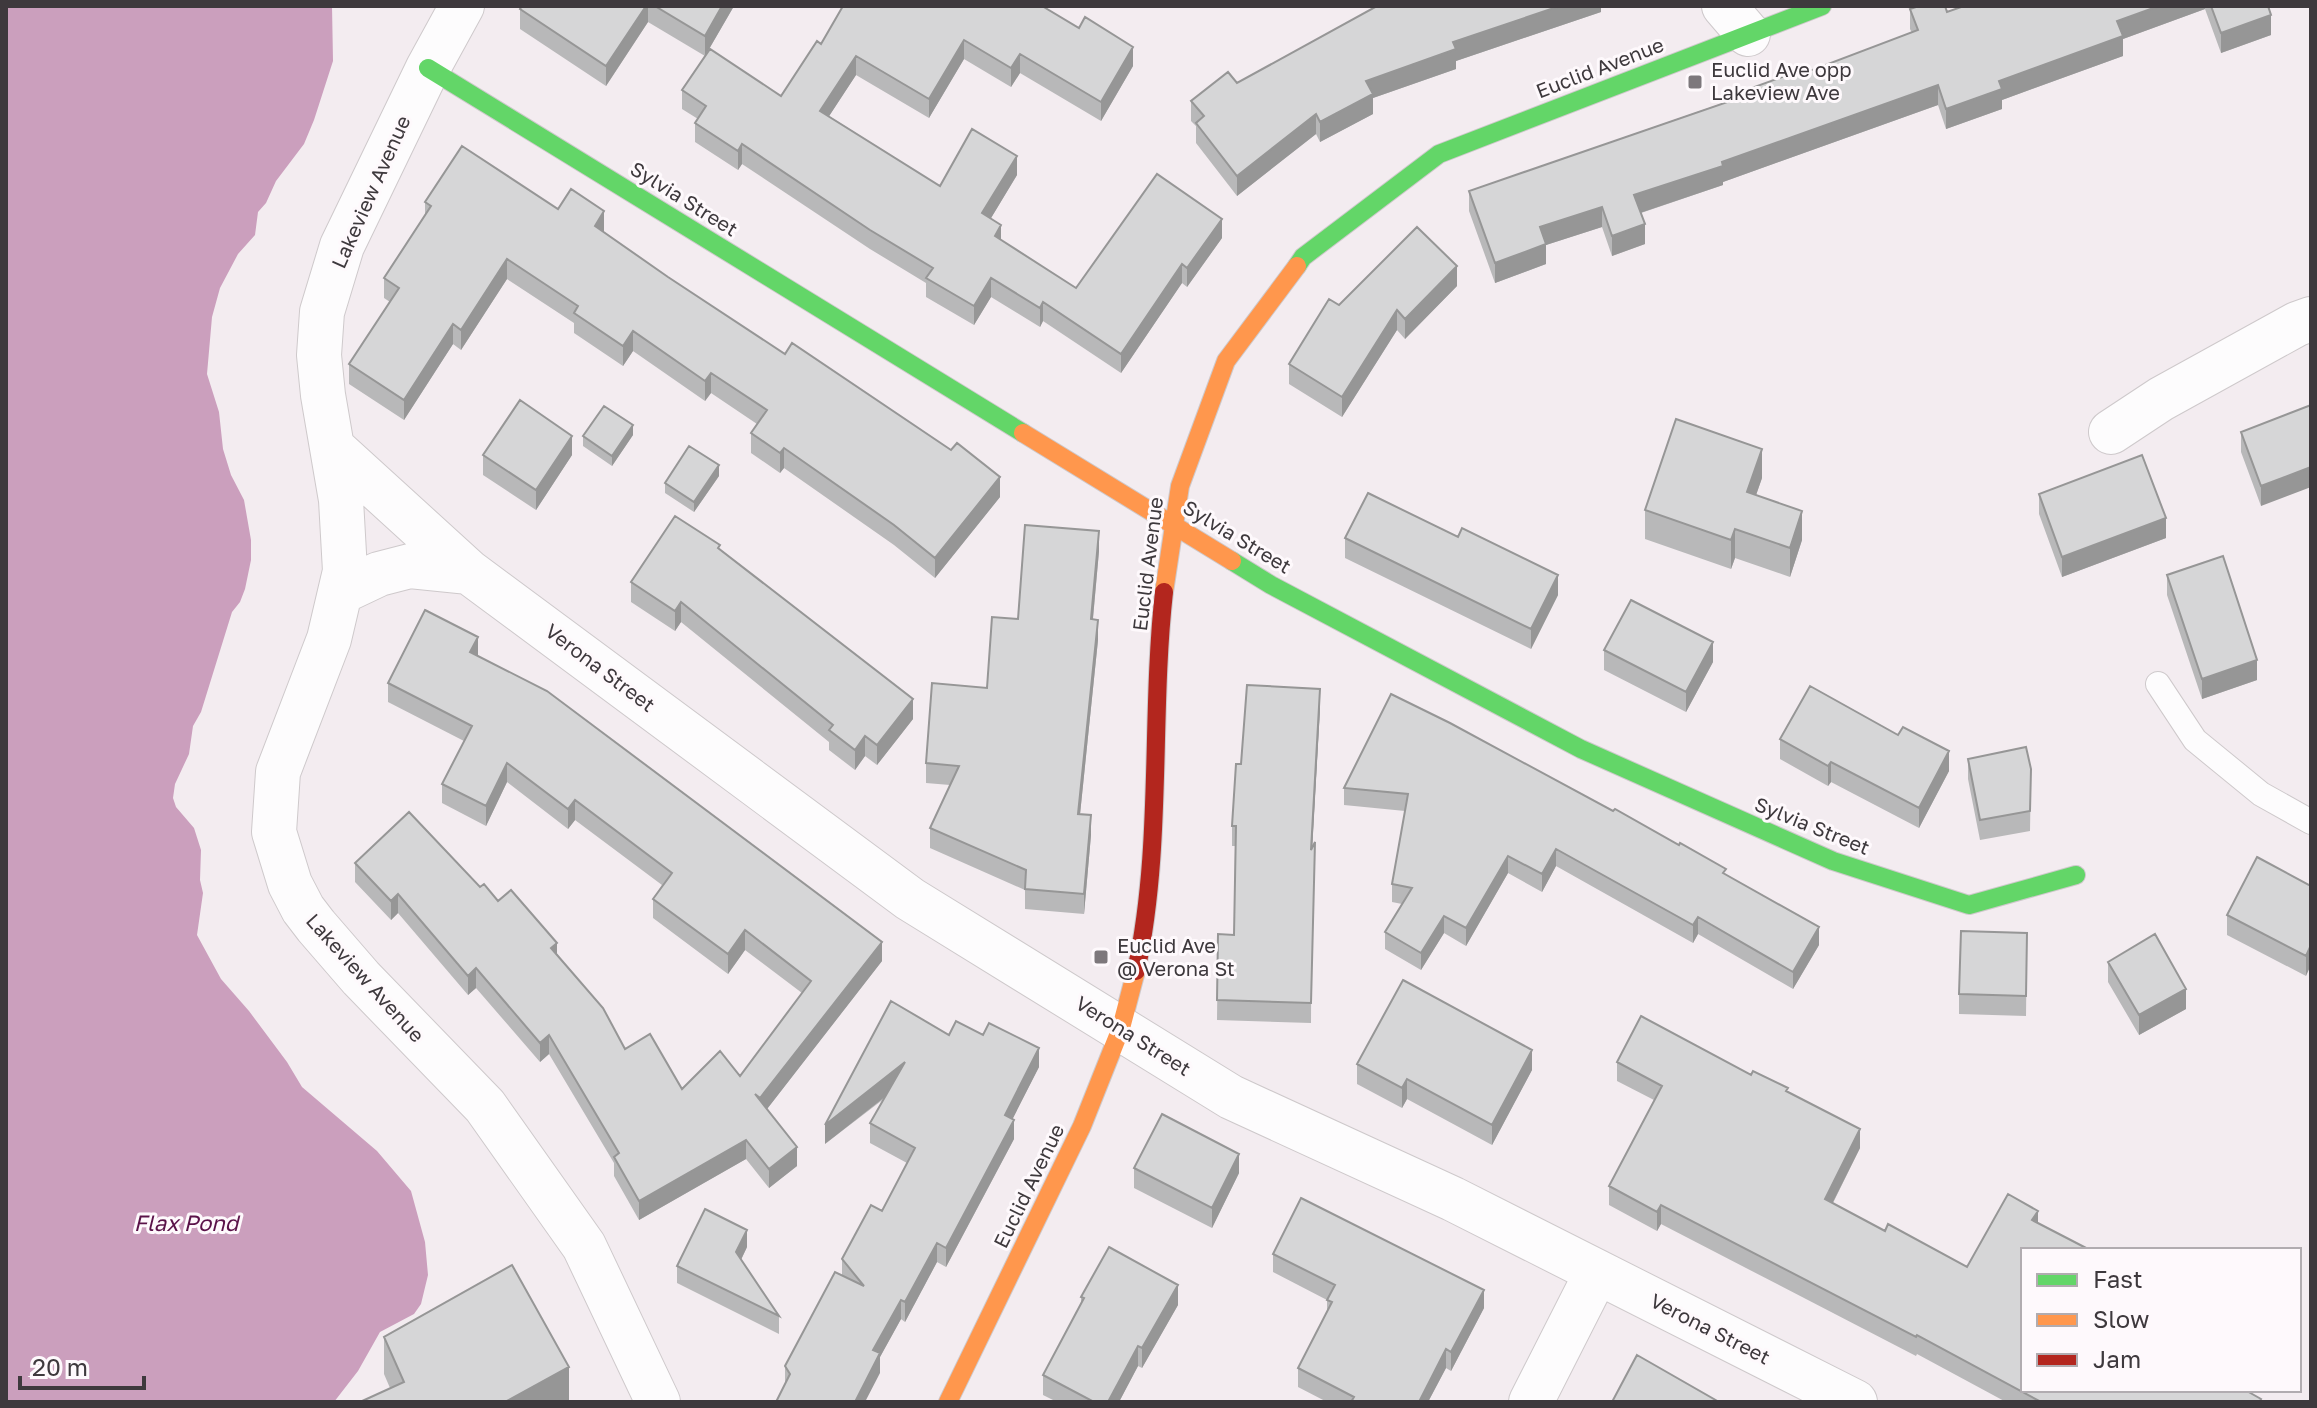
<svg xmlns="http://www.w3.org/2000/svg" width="2317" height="1408" viewBox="0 0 2317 1408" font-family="'Golos Text',sans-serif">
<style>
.water{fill:#cb9fbd}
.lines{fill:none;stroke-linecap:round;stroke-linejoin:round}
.lane-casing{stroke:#cec9cb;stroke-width:26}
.street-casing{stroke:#cec9cb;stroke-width:46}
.fast-casing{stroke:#cec9cb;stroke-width:20}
.slow-casing{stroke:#cec9cb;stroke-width:20}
.jam-casing{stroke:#cec9cb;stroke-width:20}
.lane{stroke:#fdfcfd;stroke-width:24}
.street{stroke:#fdfcfd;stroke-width:44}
.fast{stroke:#63d668;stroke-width:18}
.slow{stroke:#ff974d;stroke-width:18}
.jam{stroke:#b3261e;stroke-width:18}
.wall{fill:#b8b8b9}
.shaded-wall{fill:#969696}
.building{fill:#d6d6d7;stroke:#969696;stroke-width:2}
.poi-dot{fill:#7d787c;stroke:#fef9fc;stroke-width:3}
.labels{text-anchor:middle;stroke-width:6;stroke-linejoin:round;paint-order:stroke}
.street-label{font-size:20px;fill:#3e393d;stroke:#fef9fc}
.poi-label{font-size:20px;fill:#3e393d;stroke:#fef9fc;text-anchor:start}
.water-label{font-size:22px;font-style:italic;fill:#5a1249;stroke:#fef9fc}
</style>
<rect width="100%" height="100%" fill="#f3ecf0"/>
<path class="water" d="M6 6H332L333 61 314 120 304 144 276 181 266 203 258 212 255 235 238 254 220 288 212 317 207 374 219 412 223 449 231 475 244 500 251 540V560L245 589 240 602 232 612 201 712 193 726 189 754 175 784 173 798 176 807 194 828 201 850 200 880 203 893 197 935 221 979 249 1011 287 1062 302 1087 377 1151 411 1191 425 1242 428 1275 421 1304 414 1314 380 1332 358 1371 334 1402H6Z"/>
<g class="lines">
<g class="lane-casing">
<path id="lane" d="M2158 684 2195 740 2261 794 2311 822"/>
</g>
<g class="street-casing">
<path id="street" d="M462 6 428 68 342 246 322 312 319 355 323 395 341 500 345 571 329 639 278 772 274 832 290 884 303 909 316 926 361 978 485 1106 584 1246 658 1402
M1724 6 1748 34
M2111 432 2161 399 2297 324 2311 319
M334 449 469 572 910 899 1231 1097 1453 1199 1855 1402
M341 592 379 574 410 566 469 572
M1531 1402 1597 1272"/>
</g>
<g class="fast-casing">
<path id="fast" d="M428 68 1023 433
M1297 266 1303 257 1439 154 1822 6
M1232 561 1271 585 1581 749 1833 861 1969 905 2076 875"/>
</g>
<g class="slow-casing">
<path id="slow" d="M1023 433 1232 561
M1164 592 1180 486 1226 361 1297 266
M948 1402 1082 1126 1121 1028 1136 971"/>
</g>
<g class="jam-casing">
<path id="jam" d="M1136 971C1163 847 1150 718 1164 592"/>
</g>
<use href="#lane" class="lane"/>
<use href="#street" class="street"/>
<use href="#fast" class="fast"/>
<use href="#slow" class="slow"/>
<use href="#jam" class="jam"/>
</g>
<path class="wall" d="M523 6H734L705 56 648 22 606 86 520 29V9Z
M843 6 1133 66 1101 121 1020 73 1011 87 964 59 929 118 856 75 829 116 940 186 1017 175 991 218 1001 240 1076 288 1222 238 1187 287 1182 283 1121 373 1043 321 1040 327 991 297 974 325 926 297V283L870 249 742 164 738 170 695 142V123L698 119 682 109V90L781 96 821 44Z
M1601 6V12L1456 61V69L1373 98V114L1320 142 1316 134 1237 196 1196 143V126L1191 121V101L1237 83Z
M1964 6H2268L2271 35 2221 53 2205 9 2123 39V56L2002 100V109L1946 129 1938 105 1723 182V185L1641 213 1645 244 1612 256 1602 227 1546 245V264L1495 283 1469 211V191L1746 95V90L1794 77 1912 33 1910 29V9L1947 12Z
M425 202 558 209 604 231V232L668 277 1000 497 935 578 894 545 784 468 780 473 751 453V433L757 424 711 393 705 401 633 351 623 366 574 333V323L507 279 461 350 453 344 404 420 349 384V364L390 302 384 298V278L425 215Z
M1457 286 1405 339 1397 330 1342 417 1289 384V364L1339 305Z
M2311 405 2261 506 2241 452V432Z
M633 435 612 466 583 446V436Z
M483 455H572L536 510 483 475Z
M719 476 694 512 665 493V483Z
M1762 478 1756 495 1802 540 1790 577 1735 558 1731 569 1645 539V510Z
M2039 494 2166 538 2062 577 2039 514Z
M1345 538 1558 595 1531 649 1345 558Z
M720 549 913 719 877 765 865 756 855 770 829 750V742L681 622 675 631 631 602V582Z
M1099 551 1093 619 1098 640 1080 814 1091 835 1084 914 1025 909V890L930 848V828L950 785 926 783V763L987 688 1018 619Z
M2167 575 2257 680 2202 699 2167 595Z
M1604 650 1713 662 1686 712 1604 670Z
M478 656 882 961 767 1109 797 1166 769 1188 746 1159 639 1220 614 1176V1163L549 1054 540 1062 476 988 468 995 398 913 391 920 355 882V863L480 887 498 901 557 954 625 1049 682 1089 740 1076 802 993 745 950 728 974 653 918V899L662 885 575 820 568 829 507 782 486 826 442 803V784L464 741 388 702V683Z
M1391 694 1726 874 1819 945 1793 989 1698 934 1693 943 1556 866 1542 892 1508 873 1466 946 1444 933 1421 970 1385 949V932L1402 904 1392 902V884L1405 811 1344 805V788Z
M1320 709 1312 847 1311 1023 1217 1020 1218 934 1234 935 1235 846H1232V826L1241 764Z
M1780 739 1949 771 1919 828 1831 782 1828 786 1780 759Z
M1968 759 2031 769 2030 831 1980 840 1968 779Z
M2311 886 2306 976 2227 935V915Z
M2027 933 2026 1016 1959 1014V994Z
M2108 962 2186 1009 2139 1035 2108 982Z
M949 1035 1039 1067 1012 1119 1014 1139 946 1267 937 1262 905 1322 901 1319 880 1357V1373L785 1384V1366L842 1275V1259L882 1211 907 1163 870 1143V1123L885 1098 825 1144Z
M1617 1062 1751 1075 1788 1092 1860 1148 1833 1203 2023 1390 2261 1402H2006L1917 1354 1916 1356 1661 1224 1657 1231 1609 1205V1186L1654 1100 1617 1081Z
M1357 1064 1532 1070 1492 1145 1407 1099 1402 1108 1357 1084Z
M1134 1168 1239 1173 1212 1228 1134 1188Z
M747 1247 741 1260 779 1316V1334L677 1283V1266Z
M1273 1254 1484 1308 1451 1371 1446 1368 1428 1402H1327L1298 1387V1368L1327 1311V1300L1273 1272Z
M1081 1297 1178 1305 1142 1368 1138 1366 1119 1402H1057L1043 1395V1375L1081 1303Z
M384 1337 569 1402 390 1388 384 1374Z"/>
<path class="shaded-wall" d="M646 6H648V22L606 86V66Z
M722 6H734L705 56V36Z
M1560 6H1601V12L1456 61V69L1373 98V114L1320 142V122L1366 81 1453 42Z
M2159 6H2205V9L2123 39V56L2002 100V109L1946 129V109L1999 81 2117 21Z
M2271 15V35L2221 53V33Z
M964 40V59L929 118V99Z
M1133 47V66L1101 121V102Z
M1020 54V73L1011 87V68Z
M856 56V75L820 130V111Z
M1938 85V105L1723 182V185L1634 215V195L1722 162Z
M1316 114V134L1237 196V176Z
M742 144V164L738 170V151Z
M1017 156V175L982 233V213Z
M1602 207V227L1546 245V264L1495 283V263L1540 227Z
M604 211V231L595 246V226Z
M1222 219V238L1187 287V268Z
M1645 224V244L1612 256V236Z
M1001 225V244L995 236Z
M507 259V279L461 350V330Z
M1182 264V283L1121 373V354Z
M1457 266V286L1405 339V319Z
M991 278V297L974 325V306Z
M1043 302V321L1040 327V308Z
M1397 310V330L1342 417V397Z
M453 324V344L404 420V400Z
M633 331V351L623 366V346Z
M711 373V393L705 401V381Z
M633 425V435L612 466V456Z
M572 436V455L536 510V490Z
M784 448V468L780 473V453Z
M1762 449V478L1747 521V492Z
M719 465V476L694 512V502Z
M2311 467V487L2261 506V486Z
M1000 477V497L935 578V558Z
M1802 511V540L1790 577V548Z
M2166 518V538L2062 577V557Z
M1735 529V558L1731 569V540Z
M1099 531V551L1091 639V619Z
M1558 575V595L1531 649V629Z
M681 602V622L675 631V611Z
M1098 620V640L1078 834V814Z
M478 637V656L470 652Z
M1713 642V662L1686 712V692Z
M2257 660V680L2202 699V679Z
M1320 689V709L1311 870V850Z
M913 699V719L877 765V745Z
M865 736V756L855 770V750Z
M1949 751V771L1919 828V808Z
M1831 762V782L1828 786V766Z
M507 763V782L486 826V806Z
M575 800V820L568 829V809Z
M1091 815V835L1084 914V894Z
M1556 849V866L1542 892V874Z
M1508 856V873L1466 946V928Z
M398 894V913L391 920V901Z
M1444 916V933L1421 970V953Z
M1698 917V934L1693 943V925Z
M1819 927V945L1793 989V972Z
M745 930V950L728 974V954Z
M882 942V961L760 1118V1098Z
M557 943V963L551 948Z
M2311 945V965L2306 976V956Z
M476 968V988L468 995V976Z
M2186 989V1009L2139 1035V1015Z
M549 1035V1054L540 1062V1043Z
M1039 1048V1067L1005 1134V1115Z
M1532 1050V1070L1492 1145V1125Z
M905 1062V1081L825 1144V1125Z
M1407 1079V1099L1402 1108V1088Z
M1014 1120V1139L946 1267V1248Z
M1860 1129V1148L1825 1218V1199Z
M746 1140V1159L639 1220V1201Z
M797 1147V1166L769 1188V1169Z
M1239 1154V1173L1212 1228V1208Z
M1661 1205V1224L1657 1231V1212Z
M2038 1211V1229L2032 1220Z
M747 1230V1247L736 1270V1252Z
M937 1243V1262L905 1322V1302Z
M1178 1285V1305L1142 1368V1348Z
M1484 1290V1308L1451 1371V1352Z
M901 1300V1319L880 1357V1373L865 1402H855L873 1350Z
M1138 1346V1366L1119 1402H1108Z
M1446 1349V1368L1428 1402H1419Z
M569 1367V1402H505Z"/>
<path class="building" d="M522 6H646L606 66 520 9Z
M655 6H722L705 36Z
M843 6H1042L1079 28 1085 17 1133 47 1101 102 1020 54 1011 68 964 40 929 99 856 56 820 111 940 186 972 129 1017 156 982 213 1001 225 995 236 1076 288 1157 174 1222 219 1187 268 1182 264 1121 354 1043 302 1040 308 991 278 974 306 926 278 933 268 870 230 742 144 738 151 695 123 706 106 682 90 710 49 781 96 817 41 821 44Z
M1377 6H1560L1453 42 1456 49 1366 81 1373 94 1320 122 1316 114 1237 176 1196 123 1204 116 1191 101 1228 72 1237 83Z
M1919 6H1945L1947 12 1964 6H2159L2117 21 2123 36 1999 81 2002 89 1946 109 1938 85 1722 162 1723 166 1634 195 1645 224 1612 236 1602 207 1540 227 1546 244 1495 263 1469 191 1748 95 1746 90 1793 73 1794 77 1918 30 1910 9Z
M2211 6H2268L2271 15 2221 33Z
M462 146 558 209 571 189 604 211 595 226 668 277 785 354 792 343 951 450 957 443 1000 477 935 558 894 525 784 448 780 453 751 433 767 410 711 373 705 381 633 331 623 346 574 313 578 306 507 259 461 330 453 324 404 400 349 364 399 288 384 278 431 206 425 202Z
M1417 227 1457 266 1405 319 1397 310 1342 397 1289 364 1329 299 1339 305Z
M520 400 572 436 536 490 483 455Z
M2311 405V467L2261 486 2241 432Z
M604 406 633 425 612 456 583 436Z
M1676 419 1762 449 1747 492 1802 511 1790 548 1735 529 1731 540 1645 510Z
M689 446 719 465 694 502 665 483Z
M2142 455 2166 518 2062 557 2039 494Z
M1368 493 1458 537 1462 528 1558 575 1531 629 1345 538Z
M675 516 720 545 718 548 913 699 877 745 865 736 855 750 829 730 833 725 681 602 675 611 631 582Z
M1025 525 1099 531 1091 619 1098 620 1078 814 1091 815 1084 894 1025 889 1026 870 930 828 959 766 926 763 932 683 987 688 992 617 1018 619Z
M2223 556 2257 660 2202 679 2167 575Z
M1631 600 1713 642 1686 692 1604 650Z
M425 610 478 637 470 652 547 691 882 942 760 1098 755 1094 797 1147 769 1169 746 1140 639 1201 614 1157 619 1153 549 1035 540 1043 476 968 468 976 398 894 391 901 355 863 409 812 480 887 484 884 498 901 511 890 557 943 551 948 603 1008 625 1049 650 1034 682 1089 720 1051 740 1076 811 981 745 930 728 954 653 899 672 873 575 800 568 809 507 763 486 806 442 784 472 726 388 683Z
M1247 685 1320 689 1311 850 1315 842 1311 1003 1217 1000 1218 934 1234 935 1236 826H1232L1236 764H1241Z
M1810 686 1898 735 1903 727 1949 751 1919 808 1831 762 1828 766 1780 739Z
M1391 694 1450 723 1613 811 1615 809 1679 845 1680 843 1726 869 1723 873 1819 927 1793 972 1698 917 1693 925 1556 849 1542 874 1508 856 1466 928 1444 916 1421 953 1385 932 1412 888 1392 884 1408 794 1344 788Z
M2026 747 2031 769 2030 811 1980 820 1968 759Z
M2257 857 2311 886V945L2306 956 2227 915Z
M1961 931 2027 933 2026 996 1959 994Z
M2155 934 2186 989 2139 1015 2108 962Z
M1403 980 1532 1050 1492 1125 1407 1079 1402 1088 1357 1064Z
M891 1001 949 1035 956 1021 983 1035 989 1023 1039 1048 1005 1115 1014 1120 946 1248 937 1243 905 1302 901 1300 873 1350 880 1353 855 1402H776L790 1374 785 1366 835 1272 864 1286 842 1259 871 1205 882 1211 915 1148 870 1123 905 1062 825 1125Z
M1641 1016 1751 1075 1753 1071 1788 1088 1786 1091 1860 1129 1825 1199 1885 1231 1888 1224 1967 1267 2008 1194 2038 1211 2032 1220 2090 1250H2023V1390H2245L2261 1399 2259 1402H2041L1917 1335 1916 1337 1661 1205 1657 1212 1609 1186 1662 1086 1617 1062Z
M1162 1114 1239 1154 1212 1208 1134 1168Z
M1301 1198 1484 1290 1451 1352 1446 1349 1419 1402H1351L1354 1397 1298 1368 1332 1302 1327 1300 1335 1285 1273 1254Z
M705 1209 747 1230 736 1252 779 1316 677 1266Z
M1109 1247 1178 1285 1142 1348 1138 1346 1108 1402H1094L1043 1375 1084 1298 1081 1297Z
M512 1265 569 1367 505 1402H360L404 1382 384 1337Z
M1637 1355 1719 1402H1612Z"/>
<g class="poi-dot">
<rect x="1687" y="74" width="16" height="16" rx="4"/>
<rect x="1093" y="949" width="16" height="16" rx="4"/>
</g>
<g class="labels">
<g class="street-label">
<text transform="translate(1600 68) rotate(-21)" y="7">Euclid Avenue</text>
<text transform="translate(371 192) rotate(-66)" y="7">Lakeview Avenue</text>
<text transform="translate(684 199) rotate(32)" y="7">Sylvia Street</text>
<text transform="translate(1237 537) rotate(31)" y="7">Sylvia Street</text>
<text transform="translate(1148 564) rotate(-83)" y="7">Euclid Avenue</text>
<text transform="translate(600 668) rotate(37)" y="7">Verona Street</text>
<text transform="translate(1812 826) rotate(22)" y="7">Sylvia Street</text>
<text transform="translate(365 978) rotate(48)" y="7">Lakeview Avenue</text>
<text transform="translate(1133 1036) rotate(32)" y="7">Verona Street</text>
<text transform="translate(1029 1186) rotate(-64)" y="7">Euclid Avenue</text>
<text transform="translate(1710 1329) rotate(27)" y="7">Verona Street</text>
</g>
<g class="poi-label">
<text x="1711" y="77">Euclid Ave opp<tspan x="1711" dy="23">Lakeview Ave</tspan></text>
<text x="1117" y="953">Euclid Ave<tspan x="1117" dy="23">@ Verona St</tspan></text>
</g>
<g class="water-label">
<text x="186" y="1231">Flax Pond</text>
</g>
</g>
<rect width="2317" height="1408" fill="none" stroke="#3e393d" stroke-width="16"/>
<rect x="2021" y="1248" width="280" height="144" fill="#fef9fc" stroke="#b1acb0" stroke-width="2"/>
<rect x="2037" y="1274" width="40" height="12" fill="#63d668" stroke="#b1acb0" stroke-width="2"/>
<text x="2093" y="1288" font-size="24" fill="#3e393d">Fast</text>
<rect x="2037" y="1314" width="40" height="12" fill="#ff974d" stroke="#b1acb0" stroke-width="2"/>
<text x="2093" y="1328" font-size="24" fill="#3e393d">Slow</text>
<rect x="2037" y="1354" width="40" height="12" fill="#b3261e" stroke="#b1acb0" stroke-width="2"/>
<text x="2093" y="1368" font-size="24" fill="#3e393d">Jam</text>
<path d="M20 1376v12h124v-12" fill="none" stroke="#3e393d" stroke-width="4"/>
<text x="32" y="1376" font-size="24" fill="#3e393d" stroke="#fef9fc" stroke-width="6" paint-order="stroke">20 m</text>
</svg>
